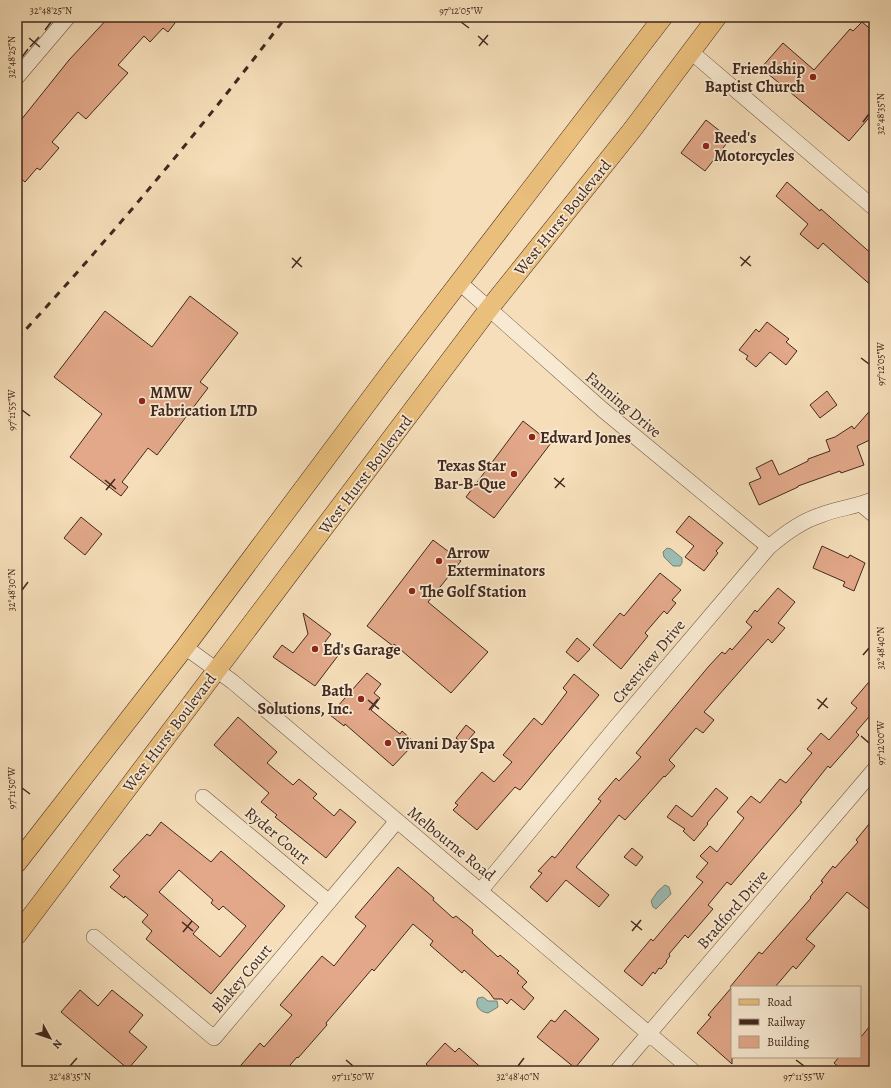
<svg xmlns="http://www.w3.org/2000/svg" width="891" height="1088" viewBox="0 0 891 1088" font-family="Alegreya,serif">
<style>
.water{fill:#9cbcb3;stroke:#788178}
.building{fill:#e2a889;stroke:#42291f;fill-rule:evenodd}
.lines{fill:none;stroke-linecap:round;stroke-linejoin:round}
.minor-casing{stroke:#6f5646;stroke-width:16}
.major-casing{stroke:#42291f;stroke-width:20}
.minor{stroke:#f8ead2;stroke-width:15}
.major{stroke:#eabf7c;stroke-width:19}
.rail{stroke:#42291f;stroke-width:3;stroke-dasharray:7 7;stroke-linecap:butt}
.ticks{fill:none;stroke:#42291f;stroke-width:1.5}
.poi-dot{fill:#8f2418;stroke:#f8ead2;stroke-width:1.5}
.labels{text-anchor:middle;stroke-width:3.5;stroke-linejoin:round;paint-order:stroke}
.poi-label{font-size:16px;font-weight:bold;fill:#42291f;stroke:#f8ead2;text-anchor:start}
.street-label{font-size:16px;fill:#42291f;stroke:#f8ead2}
.neatline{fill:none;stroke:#42291f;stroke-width:1.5}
.ticks-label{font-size:10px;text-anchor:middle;fill:#42291f}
</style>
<rect width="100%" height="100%" fill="#f5deb9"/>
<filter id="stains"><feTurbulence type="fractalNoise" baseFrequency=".005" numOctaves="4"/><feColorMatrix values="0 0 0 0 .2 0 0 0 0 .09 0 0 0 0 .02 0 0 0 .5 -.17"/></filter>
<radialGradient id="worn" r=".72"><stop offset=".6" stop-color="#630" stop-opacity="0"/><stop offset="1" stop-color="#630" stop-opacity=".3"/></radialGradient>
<path class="water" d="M667 548 671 549 682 558V563L680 566H673L664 557 663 552Z
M665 885 669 887 671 894 656 909 653 907 651 901 658 891Z
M483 997 488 1001H497L498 1007 488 1013C480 1012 474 1006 478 998Z"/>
<path class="building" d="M109 17H173L171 19 175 23 168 32 163 28 150 42 144 36 118 65 128 73 86 119 78 112 52 142 59 148 40 170 37 168 25 182 17 175V125L69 60Z
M862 22 874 32V54L869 60 874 65V112L849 141 761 68 783 43 814 70 850 29 853 31Z
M706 120 730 139 705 171 681 153Z
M787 182 820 211 821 209 874 256V288L823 243 818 249 800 234 808 224 776 196Z
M190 296 238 333 200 382 208 388 157 455 148 448 122 482 128 487 121 496 70 457 102 414 54 377 105 311 152 347Z
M767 322 789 339 786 342 797 351 786 365 770 352 756 367 746 359 748 356 739 350 756 329 759 332Z
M827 391 837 405 820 418 810 405Z
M874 406V438L857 446 864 465 841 473 840 471 798 486V487L759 505 749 483 761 478 756 468 772 460 779 475 808 461V459L830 451 826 440 835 437 852 426 854 429Z
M523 421 551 443 494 518 466 497Z
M689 516 723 543 716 551 718 553 704 571 685 557 694 546 676 532Z
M81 517 102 534 85 555 64 538Z
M433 540 461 561 428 602 488 652 451 693 394 644 393 646 367 626Z
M822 546 848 558 850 555 865 563 854 591 843 586 845 582 813 568Z
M660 573 681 590 672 600 676 603 667 614 664 611 645 633 648 636 621 669 593 645 620 613 624 616Z
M778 588 795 602 778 623 785 628 772 643 768 639 704 712 714 720 703 733 696 728 669 760 675 766 665 777 664 776 625 820 619 815 576 867 609 895 599 907 566 880 547 902 530 887 542 873 538 871 552 856 555 858 601 801 598 799 616 778 619 781 641 757 636 753 709 666 722 652 725 654 730 648 732 650 752 627 746 622 755 610 757 612Z
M303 613 331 634 325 642 340 653 315 686 273 657 282 645 293 653 308 634Z
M577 638 590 649 578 662 566 652Z
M367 673 381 684 374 693 380 698 371 710 400 734 402 731 412 740 407 746 410 748 393 766 345 724 344 726 330 715Z
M574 674 599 695 520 790 515 787 477 830 453 810 458 805 455 803 482 772 494 782 512 762 503 755 534 718 542 725 567 692 563 688Z
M874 676V711L856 732 859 735 830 768 828 766 800 801 802 802 731 885 727 882 708 905 713 909 688 938 685 935 669 954 670 956 666 961 667 962 661 969 659 968 655 974 653 972 642 986 624 971 651 939 653 941 703 882 696 877 708 863 700 856 710 846 717 852 744 818 737 812 751 796 760 803 780 779 786 783 812 753 807 749 821 733 829 740 857 708 851 703Z
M238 717 277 752 267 763 293 785 299 779 317 794 313 798 334 816 340 809 356 822 326 858 275 817 277 815 261 802 269 793 214 745Z
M466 725 475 732 464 745 456 738Z
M716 788 728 798 707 823 708 824 694 841 683 831 685 829 667 817 676 805 692 817Z
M874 818V913L847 892 806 939 815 946 796 969 793 966 775 987H730L759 952 762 954 811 898 810 897 823 882 821 881 833 866 835 868 858 842 856 840Z
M161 822 211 862 221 851 285 906 211 994 146 939 152 931 142 922 148 915 125 896 124 898 110 887 120 876 113 870 147 834 150 836ZM179 870 213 900 211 903 219 910 223 906 246 926 220 957 193 934 199 927 159 892Z
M632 848 643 857 636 866 624 857Z
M398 867 434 898 433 900 453 918 456 916 473 930 472 933 498 957 500 955 519 971 517 973 527 982 522 987 534 998 524 1010 511 999 507 1004 502 999H494L489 992 464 970 462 973 430 945 433 941 413 924 374 971 372 969 326 1023 327 1025 298 1058 297 1057 285 1071H236L260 1043 264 1047 292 1015 280 1005 322 956 334 966 366 926 355 917Z
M732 987V1064L697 1033 711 1017 708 1015Z
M80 990 98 1006 112 990 143 1015 129 1032 147 1047 128 1069 61 1012Z
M565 1010 599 1039 575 1068 537 1037 551 1020 555 1022Z
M874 1021V1066L870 1071H843L834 1063 839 1057H860V1038Z
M445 1043 455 1052 459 1048 485 1071H434L426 1064Z"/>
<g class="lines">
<g class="minor-casing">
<path id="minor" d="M690 51 874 208
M17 77 68 17
M460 283 603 410 769 547
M862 505 874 515
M185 647 233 682 693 1071
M203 797 329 902
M481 890 616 727 769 547C784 534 801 521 821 515 838 508 857 507 874 499
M94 937 214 1038 397 821
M617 1071 874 770"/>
</g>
<g class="major-casing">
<path id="major" d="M17 863 185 647 395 366 663 17
M17 935 488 310 632 130 717 17"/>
</g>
<use href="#minor" class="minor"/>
<use href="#major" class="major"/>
<path class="rail" d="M17 339C112 236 201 129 286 17"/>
</g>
<path class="ticks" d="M461 22 469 28M45 30 51 22M478 36 488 45M29 38 40 47M479 46 488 35M30 47 39 37M22 57 28 49M863 122 869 114M740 257 751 266M292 258 302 267M741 266 750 256M292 268 301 257M861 358 869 364M22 410 30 416M554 478 565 487M105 480 116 489M555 488 564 478M106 490 115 479M22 590 28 582M863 655 869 648M817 699 828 708M368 700 379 709M818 709 827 698M369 710 378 699M861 736 869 743M22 788 30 794M631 921 642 930M182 922 193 931M632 931 641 920M183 932 192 921M346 1060 353 1066M796 1060 804 1066M70 1066 77 1058M518 1066 524 1058"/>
<g class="poi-dot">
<circle cx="813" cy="77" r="4"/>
<circle cx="706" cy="146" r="4"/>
<circle cx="142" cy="401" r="4"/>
<circle cx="532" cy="437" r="4"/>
<circle cx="514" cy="474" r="4"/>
<circle cx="439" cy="561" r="4"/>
<circle cx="412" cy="591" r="4"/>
<circle cx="315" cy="649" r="4"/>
<circle cx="361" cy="699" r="4"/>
<circle cx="388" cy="743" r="4"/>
</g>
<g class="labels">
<g class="poi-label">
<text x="805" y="74" text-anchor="end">Friendship<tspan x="805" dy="18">Baptist Church</tspan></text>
<text x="714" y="143">Reed's<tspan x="714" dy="18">Motorcycles</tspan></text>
<text x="150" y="398">MMW<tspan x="150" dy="18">Fabrication LTD</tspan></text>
<text x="540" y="443">Edward Jones</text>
<text x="506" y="471" text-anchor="end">Texas Star<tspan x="506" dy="18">Bar-B-Que</tspan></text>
<text x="447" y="558">Arrow<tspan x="447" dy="18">Exterminators</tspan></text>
<text x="420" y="597">The Golf Station</text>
<text x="323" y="655">Ed's Garage</text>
<text x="353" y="696" text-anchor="end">Bath<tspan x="353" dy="18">Solutions, Inc.</tspan></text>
<text x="396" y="749">Vivani Day Spa</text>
</g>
<g class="street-label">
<text transform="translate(562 217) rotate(-51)" y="6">West Hurst Boulevard</text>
<text transform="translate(624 404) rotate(40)" y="6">Fanning Drive</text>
<text transform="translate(365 474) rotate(-53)" y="6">West Hurst Boulevard</text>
<text transform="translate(648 661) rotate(-50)" y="6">Crestview Drive</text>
<text transform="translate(169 732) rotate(-53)" y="6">West Hurst Boulevard</text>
<text transform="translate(278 835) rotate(40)" y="6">Ryder Court</text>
<text transform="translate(452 843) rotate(39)" y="6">Melbourne Road</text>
<text transform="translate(732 909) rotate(-49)" y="6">Bradford Drive</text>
<text transform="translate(241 978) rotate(-50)" y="6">Blakey Court</text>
</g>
</g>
<rect width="891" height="1088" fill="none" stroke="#f5deb9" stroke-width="44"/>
<rect x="731" y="986" width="130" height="72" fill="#f8ead2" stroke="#af9d8a"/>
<rect x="739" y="999" width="20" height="6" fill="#eabf7c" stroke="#af9d8a"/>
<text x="767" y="1006" font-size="12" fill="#42291f">Road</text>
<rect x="739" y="1019" width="20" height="6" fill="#42291f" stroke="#af9d8a"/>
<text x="767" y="1026" font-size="12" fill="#42291f">Railway</text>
<rect x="739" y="1036" width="20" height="12" fill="#e2a889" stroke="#af9d8a"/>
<text x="767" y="1046" font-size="12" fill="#42291f">Building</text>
<g transform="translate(50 1038) rotate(130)" stroke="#f8ead2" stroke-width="3" paint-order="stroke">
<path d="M0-3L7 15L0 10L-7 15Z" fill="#42291f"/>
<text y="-6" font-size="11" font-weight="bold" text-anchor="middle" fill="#42291f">N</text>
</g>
<rect x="22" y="22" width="847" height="1044" class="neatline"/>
<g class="ticks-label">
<text x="51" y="14">32°48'25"N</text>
<text x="461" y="14">97°12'05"W</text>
<text transform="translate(11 57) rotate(-90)" y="4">32°48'25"N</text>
<text transform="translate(880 114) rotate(-90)" y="4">32°48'35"N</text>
<text transform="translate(880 364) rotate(-90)" y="4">97°12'05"W</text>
<text transform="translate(11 410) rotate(-90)" y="4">97°11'55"W</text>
<text transform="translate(11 590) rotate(-90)" y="4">32°48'30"N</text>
<text transform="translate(880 648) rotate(-90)" y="4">32°48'40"N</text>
<text transform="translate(880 743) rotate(-90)" y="4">97°12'00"W</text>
<text transform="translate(11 788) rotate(-90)" y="4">97°11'50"W</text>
<text x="70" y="1080">32°48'35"N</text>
<text x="353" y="1080">97°11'50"W</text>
<text x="518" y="1080">32°48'40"N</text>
<text x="804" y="1080">97°11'55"W</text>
</g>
<rect width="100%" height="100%" filter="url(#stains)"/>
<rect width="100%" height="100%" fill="url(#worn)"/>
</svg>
